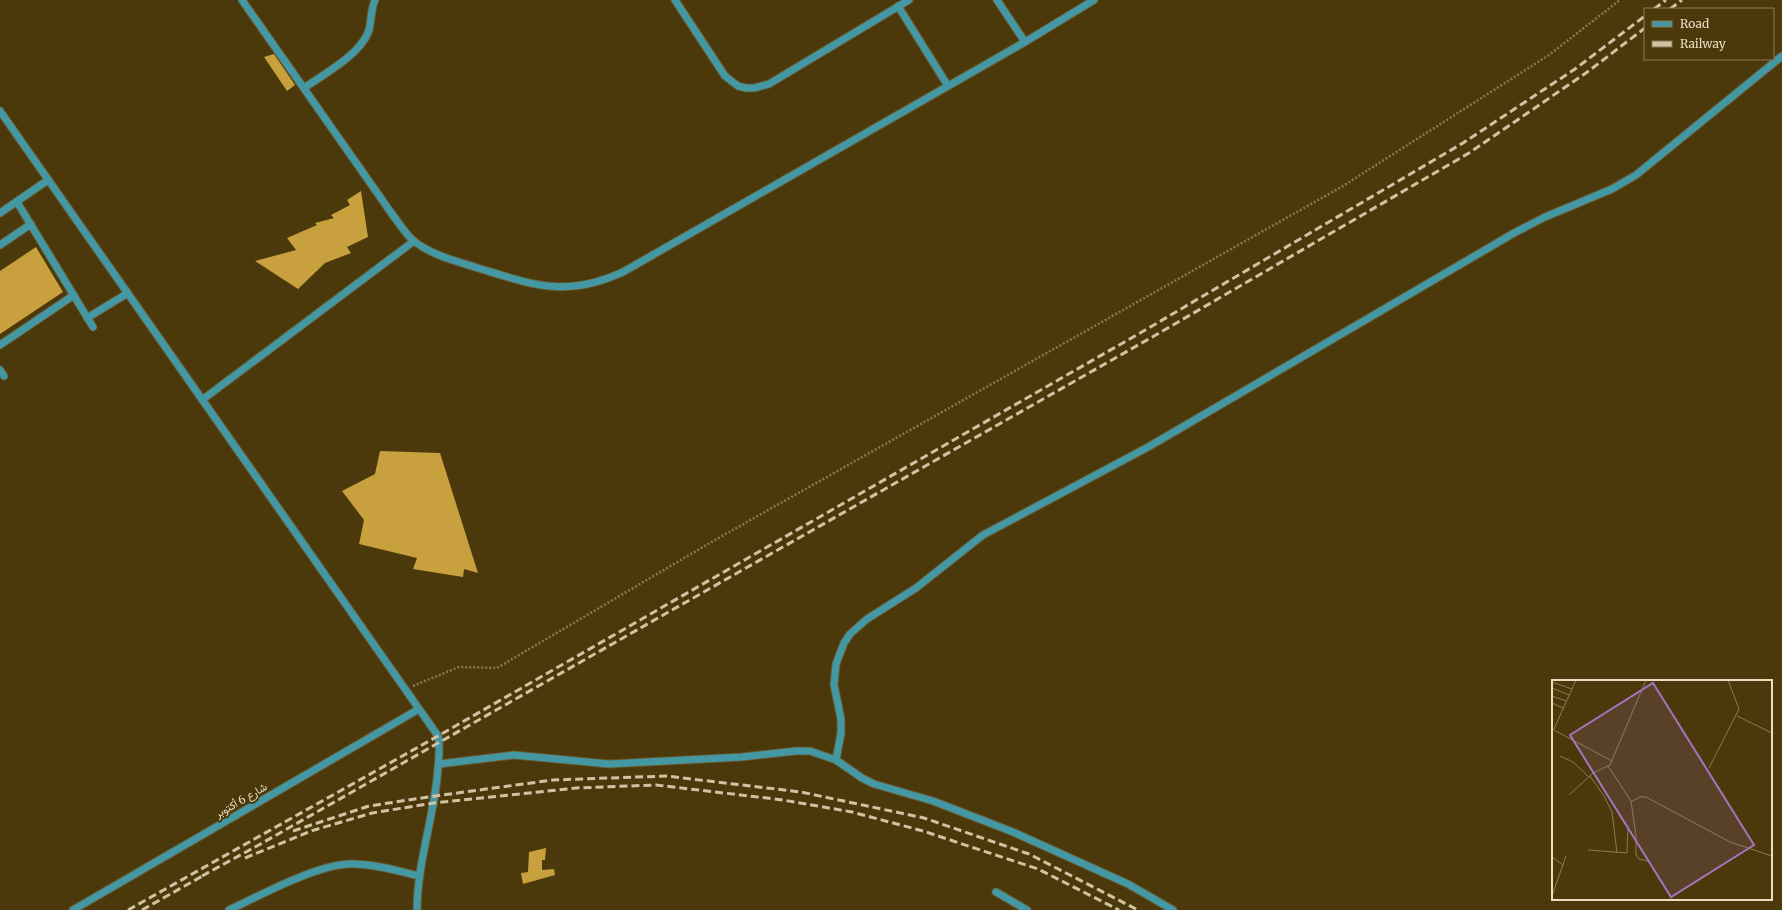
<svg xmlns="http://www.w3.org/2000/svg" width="1782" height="910" viewBox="0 0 1782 910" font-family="Merriweather,Vazirmatn,serif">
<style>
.building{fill:#c8a03d}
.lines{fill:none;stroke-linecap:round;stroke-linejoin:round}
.minor-casing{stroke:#68572c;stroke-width:9}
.path{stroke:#897953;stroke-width:2.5;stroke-dasharray:2 2;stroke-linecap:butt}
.minor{stroke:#4398a3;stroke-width:7}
.rail{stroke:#d0c2a2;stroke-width:3;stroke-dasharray:8 4;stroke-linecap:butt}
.labels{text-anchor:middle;stroke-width:4;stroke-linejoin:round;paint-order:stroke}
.street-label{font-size:11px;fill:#eaddc0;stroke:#4b390c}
.inset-road{fill:none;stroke:#8b7b54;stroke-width:1}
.view{fill:#a773bf;fill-opacity:0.15;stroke:#a773bf;stroke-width:2}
.inset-edge{fill:none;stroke:#eaddc0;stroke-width:2}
</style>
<rect width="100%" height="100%" fill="#4b390c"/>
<path class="building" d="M274 54 295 85 287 91 264 57Z
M361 191 368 237 347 247 351 253 325 263 298 289 255 261 296 250 287 238 317 225 315 223 334 218 331 215 350 205 347 200Z
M36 247 63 292 0 334V271Z
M380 451 440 453 478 573 464 569 463 577 413 569 417 558 359 544 364 520 342 491 375 474Z
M546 848 545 860H542V870L554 869 555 875 523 884 521 873 528 872 529 852Z"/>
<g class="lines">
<g class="minor-casing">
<path id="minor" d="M242 0 392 214C399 223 406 235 415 242 434 256 456 261 478 268 534 285 566 298 623 272L1025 42 1094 0
M675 0 725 76 738 86 746 88H754L769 84 909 0
M997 0 1025 42
M898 6 948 86
M304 88C324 74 358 56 368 33 372 22 370 11 375 0
M0 111 438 736C441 750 438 764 437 779 432 822 417 867 417 910
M17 202 93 327
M0 213 48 180
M0 245 31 224
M87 318 128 293
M0 345 74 295
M0 370 4 376
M202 400 414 241
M836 760 841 733V719L834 685 836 664 844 643 850 634 867 619 916 588 983 535 1150 446 1514 233 1545 217 1612 189 1636 175 1782 56
M439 764 514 755 609 764 742 757 796 751H810L836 760 862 778 874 784 933 801 1013 832 1128 884 1173 910
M996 892 1027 910
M73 910 419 709
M229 910C261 895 314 866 348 864 372 863 397 871 420 876"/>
</g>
<path class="path" d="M413 686 459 667 497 668 708 544 1343 186 1549 55 1620 0"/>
<use href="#minor" class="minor"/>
<path class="rail" d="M1654 9 1666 0
M1670 9 1682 0
M293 831 369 806 435 796 553 780 666 776 801 792 924 818 1029 854 1138 910
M245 858 311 831 372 813 434 803 576 788 656 785 783 800 852 812 923 831 1038 869 1119 910
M202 876 257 846 1154 336 1469 153 1586 73 1645 28
M128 910 438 736 1147 329 1463 143 1575 69 1645 16
M142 910 206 874"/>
</g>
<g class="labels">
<g class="street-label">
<text transform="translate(241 800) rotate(-30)" y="4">شارع 6 أكتوبر</text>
</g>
</g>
<g transform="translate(1552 680)">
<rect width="220" height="220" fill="#4b390c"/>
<path class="inset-road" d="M0 2 20 9M0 8 17 15M0 16 14 21M0 23 11 28M185 36 220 53M0 49 60 81M2 49 24 0M8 76 21 82 37 97M56 86 79 121 84 156V175L87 179 96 181M157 88 187 29 176 0M38 96 52 116 60 132 65 173M17 115 41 93 58 85 94 0M79 122 88 117H94L178 162 220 176M36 170 75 173 76 145M0 177 11 185M0 216 14 176"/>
<path class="view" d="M101 3 202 165 119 217 18 55Z"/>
<rect width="220" height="220" class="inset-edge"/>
</g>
<rect x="1644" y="8" width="130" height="52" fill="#4b390c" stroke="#8b7b54"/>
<rect x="1652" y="21" width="20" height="6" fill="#4398a3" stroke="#8b7b54"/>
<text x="1680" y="28" font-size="12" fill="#eaddc0">Road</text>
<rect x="1652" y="41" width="20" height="6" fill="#d0c2a2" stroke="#8b7b54"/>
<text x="1680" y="48" font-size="12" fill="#eaddc0">Railway</text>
</svg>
